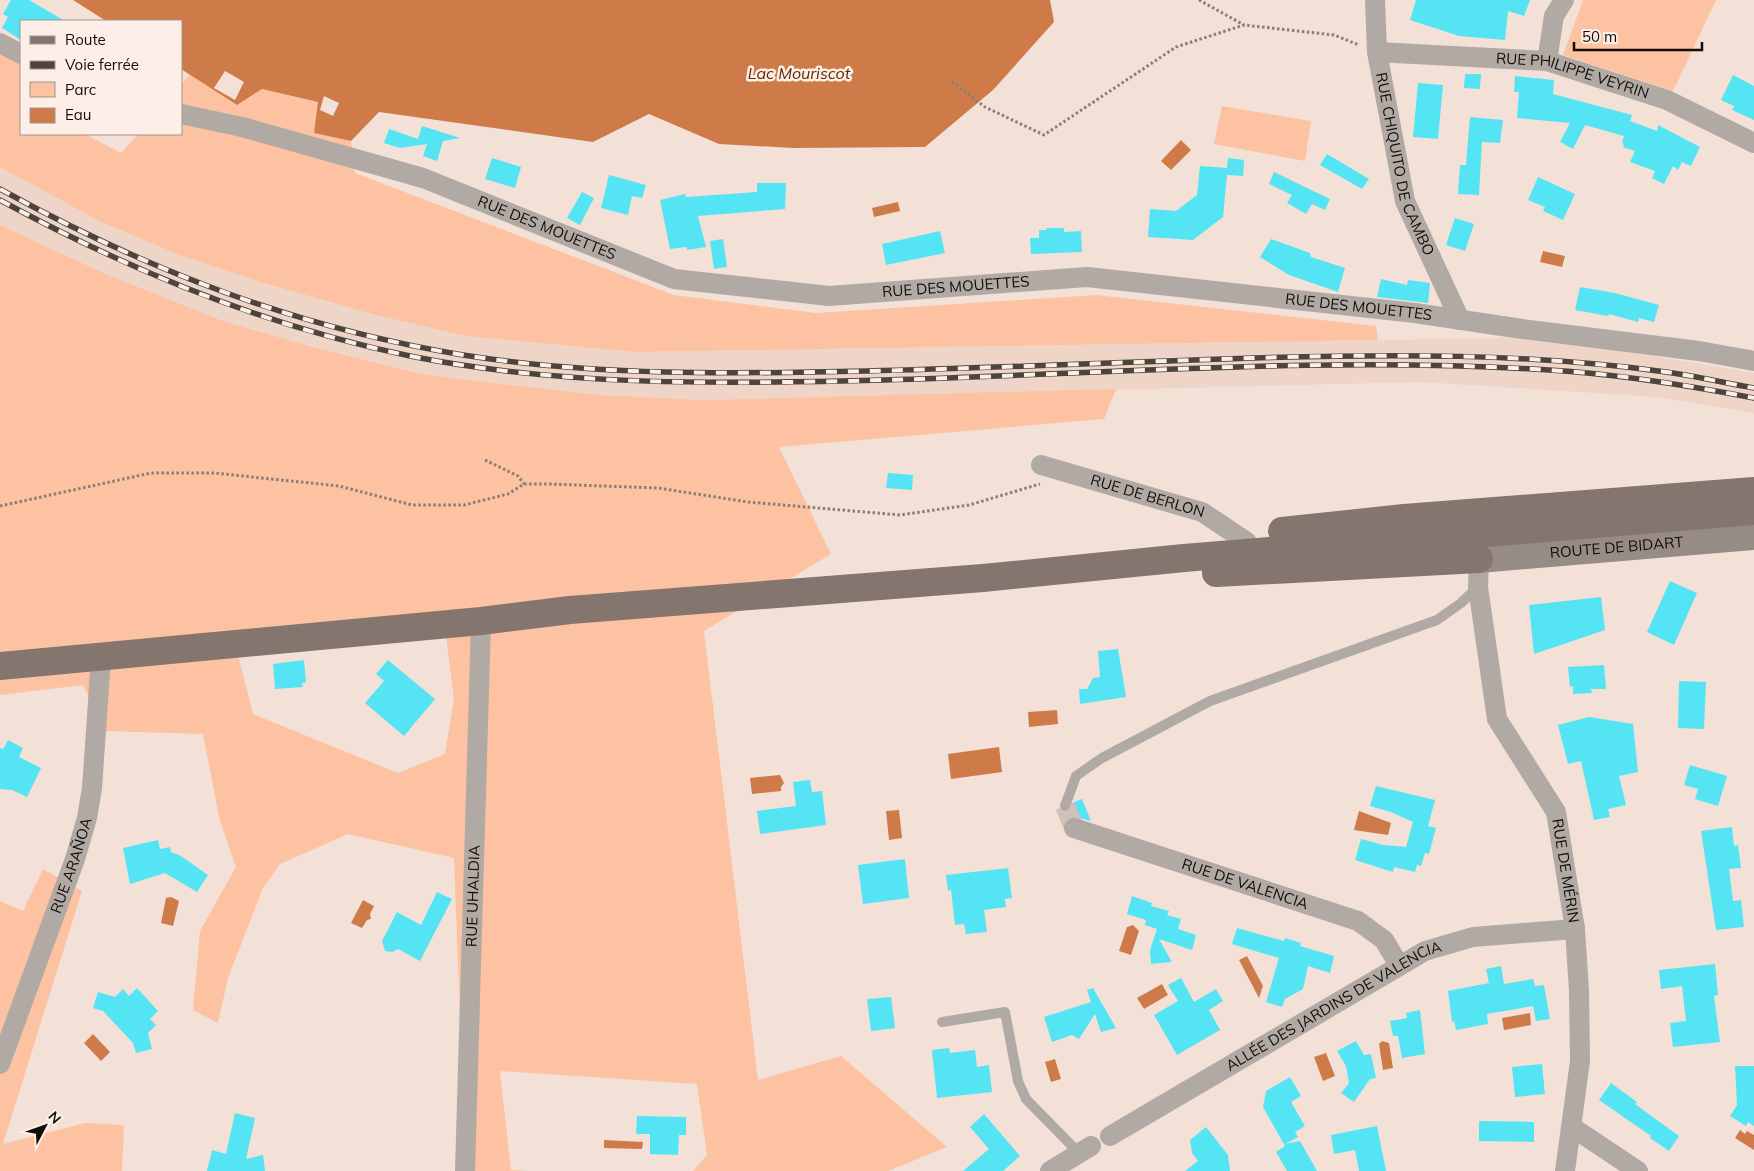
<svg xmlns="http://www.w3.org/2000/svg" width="1754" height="1171" viewBox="0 0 1754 1171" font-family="Mulish,sans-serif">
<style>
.built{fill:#eed5c7}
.green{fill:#fdc2a1;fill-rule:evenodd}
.water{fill:#ce7b49}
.pier{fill:#f3e1d7}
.building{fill:#55e4f3}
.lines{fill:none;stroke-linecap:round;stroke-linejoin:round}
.minor-tunnel{stroke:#d1c1b8;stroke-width:20;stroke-dasharray:20 10;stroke-linecap:butt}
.path{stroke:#8a7e76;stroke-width:3;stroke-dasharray:2.5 2.5;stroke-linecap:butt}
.service{stroke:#b0a9a4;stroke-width:10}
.minor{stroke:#b0a9a4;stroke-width:20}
.secondary{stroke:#978b85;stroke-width:28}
.primary{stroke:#84766f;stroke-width:28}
.rail-casing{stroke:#4d443e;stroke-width:5.5}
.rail{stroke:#fdefe7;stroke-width:4;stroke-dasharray:11;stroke-linecap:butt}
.labels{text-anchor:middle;stroke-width:5;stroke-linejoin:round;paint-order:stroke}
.street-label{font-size:15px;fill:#130d09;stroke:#fdefe7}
.water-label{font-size:16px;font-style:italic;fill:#5d2800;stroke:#fdefe7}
</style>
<rect width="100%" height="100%" fill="#f3e1d7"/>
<path class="built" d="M0 167 101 222 182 256 376 315 465 336 634 352 1504 338 1617 350 1754 373V413L1657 397 1421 382 704 400 600 395 426 375 313 347 223 321 108 275 0 225Z"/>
<path class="green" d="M1583 0H1716L1673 91 1563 55Z
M0 50 21 61V134H85L121 153 138 134H181V84L190 75 237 105 262 89 319 102 314 133 351 141 355 173 674 295 816 313 1096 295 1376 326 1378 340 634 352 465 336 376 315 264 283 182 256 101 222 0 167Z
M1222 106 1311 121 1305 161 1214 144Z
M0 225 108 275 223 321 313 347 426 375 600 395 704 400 1116 389 1104 419 779 447 831 554 704 631 758 1080 841 1056 947 1147 888 1171H693L707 1155 697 1084 500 1071 511 1170 530 1171H466L454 858 348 834 280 864 263 888 228 978 218 1023 193 1010 200 931 236 867 220 821 203 734 104 731 83 685 0 695ZM446 636 454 699 445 754 398 773 253 714 238 655Z
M43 869 82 891 3 1144 85 1123 124 1125 122 1171H0V901L23 911Z"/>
<path class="water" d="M73 0H1050L1054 22 993 90 925 147 794 148 719 144 649 114 593 142 379 112 351 141 314 133 318 102 262 89 237 105 181 69V21H106Z
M1181 140 1191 150 1171 170 1161 161Z
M898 202 900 211 874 217 872 208Z
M1543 251 1565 256 1562 267 1540 262Z
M1057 710 1058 724 1029 727 1028 712Z
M999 747 1002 772 951 779 948 754Z
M780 775 784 783 781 787V791L752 794 750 778Z
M899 810 902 838 889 840 886 811Z
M1359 811 1391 823 1388 835 1354 830Z
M171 897 179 901 173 926 161 923 166 898Z
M363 900 374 906 370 914 371 919 367 920 362 928 351 923Z
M1133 925 1139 931 1131 955 1119 951 1127 927Z
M1247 956 1263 986 1259 998 1239 960Z
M1162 984 1168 995 1144 1009 1137 998Z
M1530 1013 1531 1025 1504 1030 1502 1018Z
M93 1034 110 1052 101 1061 84 1043Z
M1382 1041 1389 1043 1393 1068 1383 1070 1379 1044Z
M1326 1053 1335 1076 1323 1081 1314 1057Z
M1055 1059 1061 1079 1051 1082 1045 1062Z
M1740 1130 1745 1134 1747 1131 1754 1135V1150L1735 1138Z
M604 1140 643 1142 642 1149 604 1148Z"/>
<path class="pier" d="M225 71 244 82 235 100 214 88Z
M324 96 339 103 333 116 320 110Z"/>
<path class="building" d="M11 0H29L65 21H21V40L2 28 8 17 3 14Z
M1416 0H1530L1524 16 1508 11 1505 40 1459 36 1410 20Z
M1465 74H1481L1480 89 1464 88Z
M1733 75 1754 86V120L1732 110 1734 106 1721 100Z
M1515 76 1554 80 1553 94 1632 115 1630 121 1657 131 1658 125 1700 147 1691 166 1682 162 1678 170 1673 166 1664 184 1652 178 1655 171 1630 162 1635 151 1623 147 1624 144 1622 143 1624 136 1585 125 1573 149 1560 142 1570 123 1517 118 1519 92H1514Z
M1418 83 1443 85 1438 139 1413 137Z
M1470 117 1503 120 1500 143 1482 142 1479 195 1458 194 1460 165H1466Z
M422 126 460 138 443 141 437 161 423 156 427 144 400 148 384 143 389 129 418 139Z
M1327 154 1369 179 1362 189 1320 165Z
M492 158 521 167 515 188 485 179Z
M1228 158 1244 160 1243 176 1227 175 1223 217 1193 240 1148 237 1150 209 1176 211 1197 195 1200 166 1227 168Z
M1274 172 1330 199 1325 210 1312 204 1306 214 1287 203 1292 195 1269 184Z
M609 175 646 185 642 198 632 196 628 215 601 208Z
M1538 177 1575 194 1563 220 1543 211 1545 207 1528 200Z
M757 183H786L785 209 698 216 706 247 687 250V247L670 249 660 200 685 194 686 197 757 192Z
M582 192 594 198 580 225 567 218Z
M1455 218 1474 224 1465 251 1446 245Z
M1046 228H1064V232L1081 231 1082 252 1031 254 1030 238H1039V230H1047Z
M940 231 945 253 886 265 882 244Z
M723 239 727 267 714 269 710 241Z
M1271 239 1310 253 1311 257 1345 268 1338 292 1289 275 1260 257Z
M1381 279 1407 285 1408 280 1430 283 1428 303 1377 297Z
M1580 287 1615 293 1659 305 1654 322 1639 318 1638 322 1609 314 1608 316 1575 310Z
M888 473 913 475 912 490 886 488Z
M1670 581 1697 593 1674 645 1647 632Z
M1601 597 1605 630 1534 654 1529 605Z
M1118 649 1126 697 1080 704 1079 689H1087L1093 678 1100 677 1098 651Z
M304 660 306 682 302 683 303 687 275 689 273 664Z
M388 660 435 699 404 736 365 703 384 681 376 674Z
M1604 665 1606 689H1591L1592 693 1573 694V686L1570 687 1568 667Z
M1679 681 1706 682 1704 729 1678 728Z
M1589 717 1633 724 1638 772 1619 776 1626 805 1608 809 1610 817 1594 820 1581 761 1568 764 1558 725Z
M8 740 23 748 19 757 41 768 27 797 12 790 0 789V748L3 749Z
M1690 765 1727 776 1718 806 1695 799 1698 789 1684 785Z
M810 780 812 792 822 791 826 825 760 834 757 811 796 806 793 782Z
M1376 786 1435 800 1428 826 1436 828 1429 854 1425 853 1421 866 1417 865 1415 872 1394 867 1393 872 1355 860 1361 839 1383 845 1406 847 1413 822 1391 812 1370 806Z
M1082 799 1091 821 1072 816 1063 824 1057 809 1067 813 1074 802Z
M1732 827 1734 846 1738 845 1741 868 1729 869 1733 901 1741 900 1744 927 1716 930 1701 831Z
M158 840 160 849 170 847 171 852 181 856 208 875 197 892 165 873 130 884 123 848Z
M905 859 909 898 863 904 858 865Z
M1008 868 1012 898 1005 899 1006 907 984 910 987 932 966 934 964 924 955 925 951 890 948 891 946 875Z
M437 892 452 899 420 961 398 949 392 952 385 951 382 941 397 912 421 925Z
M1132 896 1152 903 1151 906 1169 911 1167 915 1181 919 1178 929 1196 935 1192 950 1159 939 1172 962 1151 964 1150 950 1157 929 1145 925 1146 920 1127 914Z
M1237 928 1284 941 1285 938 1301 943 1300 946 1334 956 1330 973 1308 966 1303 989 1285 999 1282 1007 1266 1002 1279 958 1232 944Z
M1715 964 1718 995 1714 996 1720 1042 1673 1047 1670 1023 1686 1021 1682 986 1661 989 1659 970Z
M1501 966 1504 984 1533 979 1535 986 1544 985 1550 1019 1536 1021 1533 1006 1487 1014 1488 1024 1456 1030 1454 1021 1452 1022 1448 991 1489 983 1486 969Z
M1181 978 1194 1002 1216 989 1223 1001 1209 1010 1220 1030 1177 1055 1154 1015 1178 1001 1168 985Z
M137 988 158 1011 150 1019 156 1025 148 1033 152 1049 136 1053 133 1043 103 1011 93 1008 98 992 115 997 123 989 129 996Z
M1093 988 1116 1028 1101 1032 1095 1014 1079 1039 1072 1035 1052 1042 1044 1017 1091 1002 1087 990Z
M891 997 895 1028 871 1031 867 999Z
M1420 1010 1425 1054 1402 1058 1398 1036H1393L1390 1021 1407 1018 1406 1013Z
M1356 1041 1364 1055 1371 1054 1376 1078 1370 1079 1354 1102 1341 1093 1349 1083 1346 1066 1337 1051Z
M949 1048 950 1053 975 1050 977 1067 989 1065 992 1092 937 1098 932 1050Z
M1542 1064 1545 1094 1515 1097 1512 1067Z
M1735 1066H1754V1126L1748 1122 1746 1126 1730 1116 1737 1105Z
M1290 1077 1301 1096 1291 1102 1305 1126 1295 1132 1298 1137 1285 1144 1300 1141 1317 1171H1287L1276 1152 1285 1146 1263 1107 1266 1091Z
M1611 1083 1637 1102 1635 1104 1679 1136 1669 1151 1650 1138 1651 1136 1599 1100Z
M235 1113 255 1118 246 1159 263 1155 265 1171H207L212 1150 226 1154Z
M984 1114 1020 1156 1003 1171H963L989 1149 970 1127Z
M637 1116 686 1117V1135H679L678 1155 650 1154V1134H636Z
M1479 1121 1534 1122V1142L1479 1141Z
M1377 1126 1386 1171H1359L1355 1150 1334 1154 1331 1135Z
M1206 1127 1228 1155 1230 1171H1185L1198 1161 1192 1153 1190 1140Z"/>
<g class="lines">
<path class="minor-tunnel" d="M1065 806 1074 828"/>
<path class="path" d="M1199 0 1244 25
M952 82 985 107 1044 135 1176 47 1244 25 1334 35 1359 45
M485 460 518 476 524 484
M0 506 151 473H214L339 486 412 505H464L508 494 524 484H549L658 488 748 502 900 515 969 505 1040 484"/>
<path class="service" d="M1065 806 1076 776 1102 758 1210 701 1437 620 1461 603 1478 587
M942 1022 1005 1012 1018 1081 1026 1099 1079 1153"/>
<g class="minor">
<path id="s1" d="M1375 0 1377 52 1405 201 1460 320"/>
<path d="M0 43 21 54"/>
<path id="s2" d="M1377 52 1547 61 1667 100 1754 143"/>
<path d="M1547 61 1554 16 1564 0"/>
<path id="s3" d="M181 114 242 127 423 178 674 279 829 296 1087 277 1415 313 1522 329 1699 351 1754 361"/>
<path id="s4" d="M1041 465 1202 512 1247 542"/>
<path id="s5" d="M1479 559 1478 587 1497 719 1556 812 1575 929 1579 991 1580 1061 1565 1171"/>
<path id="s6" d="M1074 828 1358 921 1384 940 1399 965"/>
<path id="s7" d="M0 1064 75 859 87 818 92 788 101 658"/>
<path d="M1572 1127 1638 1171"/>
<path id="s8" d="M1110 1136 1425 951 1473 937 1575 929"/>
<path id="s9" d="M465 1171 481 621"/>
<path d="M1050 1171 1091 1146"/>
</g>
<path class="secondary" id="s10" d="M1479 559 1754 536"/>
<path class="primary" d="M1282 531 1404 518 1754 491
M1216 573 1479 559
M0 666 481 621 570 610 983 578 1184 558 1754 511"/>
<g class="rail-casing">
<path id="rail" d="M0 189C147 270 297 328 463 355 596 376 733 374 867 371 995 368 1124 362 1253 358 1391 354 1529 353 1666 372 1695 376 1725 383 1754 388
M0 200C130 271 265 326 410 356 566 387 727 384 885 380 1106 374 1328 356 1549 370 1618 374 1686 385 1754 398"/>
</g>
<use href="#rail" class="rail"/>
</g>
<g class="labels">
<g class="street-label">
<text dy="5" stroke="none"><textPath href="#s2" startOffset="198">RUE PHILIPPE VEYRIN</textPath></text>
<text dy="5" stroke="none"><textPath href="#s1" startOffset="168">RUE CHIQUITO DE CAMBO</textPath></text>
<text dy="5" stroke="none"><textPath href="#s3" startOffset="384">RUE DES MOUETTES</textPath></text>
<text dy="5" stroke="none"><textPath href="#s3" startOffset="804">RUE DES MOUETTES</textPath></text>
<text dy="5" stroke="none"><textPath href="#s3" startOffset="1209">RUE DES MOUETTES</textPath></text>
<text dy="5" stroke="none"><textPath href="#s4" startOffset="111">RUE DE BERLON</textPath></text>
<text dy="5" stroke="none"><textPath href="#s10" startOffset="138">ROUTE DE BIDART</textPath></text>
<text dy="5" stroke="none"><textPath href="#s7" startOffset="211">RUE ARAÑOA</textPath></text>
<text dy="5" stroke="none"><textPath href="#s5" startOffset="331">RUE DE MÉRIN</textPath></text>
<text dy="5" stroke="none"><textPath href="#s6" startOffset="180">RUE DE VALENCIA</textPath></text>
<text dy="5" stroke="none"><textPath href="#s9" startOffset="275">RUE UHALDIA</textPath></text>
<text dy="5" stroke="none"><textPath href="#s8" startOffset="259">ALLÉE DES JARDINS DE VALENCIA</textPath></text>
</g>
<g class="water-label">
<text x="799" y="79">Lac Mouriscot</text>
</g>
</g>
<rect x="20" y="20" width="162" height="115" fill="#fdefe7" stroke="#9f958e"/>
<rect x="30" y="36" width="25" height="8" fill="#84766f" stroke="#9f958e"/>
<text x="65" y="45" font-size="15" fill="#130d09">Route</text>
<rect x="30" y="61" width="25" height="8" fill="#4d443e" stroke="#9f958e"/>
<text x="65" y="70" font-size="15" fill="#130d09">Voie ferrée</text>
<rect x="30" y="82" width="25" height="15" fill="#fdc2a1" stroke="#9f958e"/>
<text x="65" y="95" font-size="15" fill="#130d09">Parc</text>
<rect x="30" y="108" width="25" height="15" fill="#ce7b49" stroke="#9f958e"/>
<text x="65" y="120" font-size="15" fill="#130d09">Eau</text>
<g transform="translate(45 1126) rotate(49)" stroke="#fdefe7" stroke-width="4" paint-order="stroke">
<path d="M0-4L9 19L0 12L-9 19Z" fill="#130d09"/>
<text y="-8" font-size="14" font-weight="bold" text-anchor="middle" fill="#130d09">N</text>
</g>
<path d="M1574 42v8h128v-8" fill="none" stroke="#130d09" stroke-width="2.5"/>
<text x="1582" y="42" font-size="15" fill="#130d09" stroke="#fdefe7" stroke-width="4" paint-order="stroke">50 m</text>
</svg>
